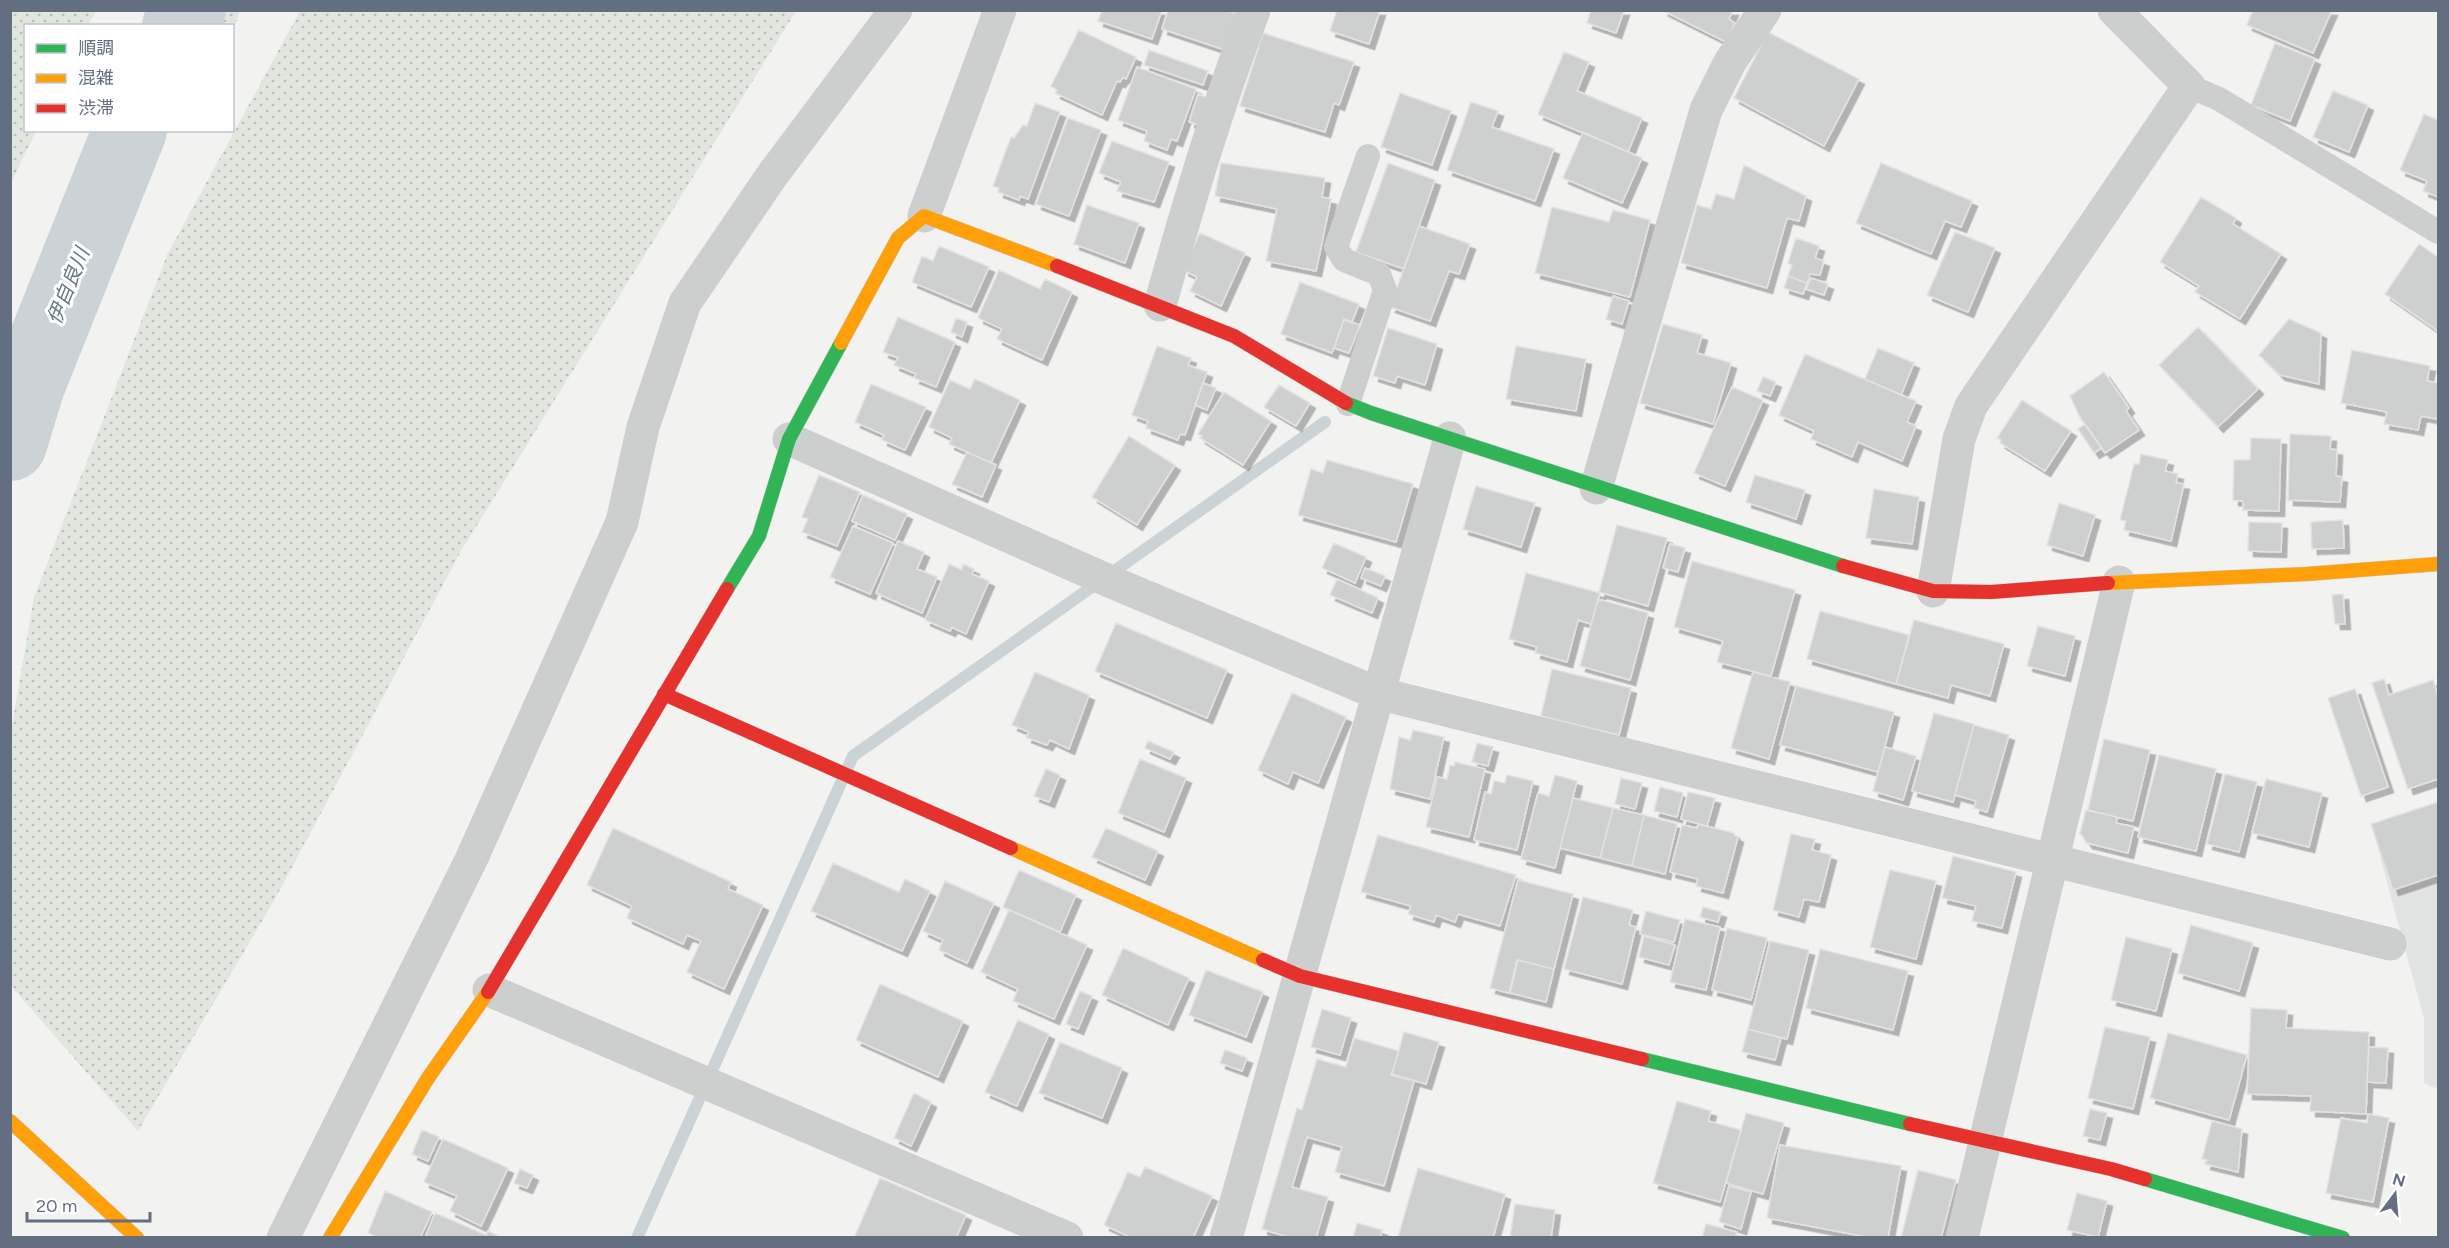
<svg xmlns="http://www.w3.org/2000/svg" width="2449" height="1248" viewBox="0 0 2449 1248" font-family="Figtree,'Noto Sans JP',sans-serif">
<style>
.built{fill:#e2e4e3}
.grass{fill:url(#grass-dots)}
.lines{fill:none;stroke-linecap:round;stroke-linejoin:round}
.stream{stroke:#ccd3d7;stroke-width:12}
.river{stroke:#ccd3d7;stroke-width:74}
.building{fill:#cecfcf;stroke:#e2e2e1;stroke-width:1.5;filter:url(#shadow)}
.fast-casing{stroke:#cfd0d0;stroke-width:15}
.slow-casing{stroke:#cfd0d0;stroke-width:15}
.jam-casing{stroke:#cfd0d0;stroke-width:15}
.lane{stroke:#cdcece;stroke-width:24}
.street{stroke:#cdcece;stroke-width:33}
.fast{stroke:#30b455;stroke-width:14}
.slow{stroke:#ff9f0a;stroke-width:14}
.jam{stroke:#e5322d;stroke-width:14}
.labels{text-anchor:middle;stroke-width:6;stroke-linejoin:round;paint-order:stroke}
.water-label{font-size:20px;font-style:italic;fill:#637785;stroke:#fff}
</style>
<defs>
<pattern id="grass-dots" width="8" height="8" patternUnits="userSpaceOnUse" patternTransform="scale(1.5)"><rect width="8" height="8" fill="#e1e6df"/><path d="M2 2h.1M6 6h.1" fill="none" stroke="#babfba" stroke-width="1.8" stroke-linecap="round"/></pattern>
<filter id="shadow"><feDropShadow dx="5.5" dy="5.5" stdDeviation="0" flood-color="#0004"/></filter>
</defs>
<rect width="100%" height="100%" fill="#f2f3f1"/>
<path class="built" d="M2438 816V1089L2424 1083V1019L2374 834Z"/>
<path class="grass" d="M11 10 96 11 88 25 26 26V130L36 131 11 183Z
M160 11V10L240 11 233 30 232 26 152 25 150 22Z
M300 11H796L461 551 275 899 138 1131 11 986V732L34 597 167 255Z"/>
<g class="lines">
<path class="stream" d="M637 1238 853 756 1325 422"/>
<path class="river" d="M179 26 189 10
M10 444 28 385 130 130"/>
</g>
<path class="building" d="M1102 10H1162L1152 39 1098 21Z
M1168 10H1226L1237 14 1225 50 1162 29Z
M1337 10H1380L1369 44 1330 31Z
M1591 10H1624L1616 33 1587 23Z
M1662 10H1733L1729 19 1735 23 1726 42Z
M2253 10H2332L2313 53 2247 25Z
M1079 30 1136 57 1126 79 1123 77 1120 82 1117 81 1102 115 1055 93 1057 90 1051 86Z
M1768 32 1859 79 1824 146 1734 98Z
M1263 33 1354 62 1339 105 1334 103 1325 132 1240 106Z
M2275 43 2315 59 2290 121 2251 105Z
M1149 50 1208 71 1203 85 1144 65Z
M1564 52 1589 62 1577 91 1642 118 1628 152 1538 114Z
M1137 67 1196 89 1177 141 1171 139 1167 150 1144 141 1147 131 1118 120Z
M2333 91 2368 105 2349 152 2313 137Z
M1400 93 1451 111 1432 165 1381 147Z
M1198 94 1208 98 1199 125 1189 122Z
M1471 102 1498 111 1492 127 1554 149 1535 201 1447 170Z
M1035 103 1060 112 1028 199 1020 196 1019 200 998 192 999 188 993 186 1011 137 1014 138 1023 125 1027 126Z
M2424 114 2438 120V197L2423 191 2427 181 2400 170Z
M1068 118 1101 130 1069 216 1036 204Z
M1583 132 1642 158 1622 203 1563 178Z
M1112 141 1169 162 1154 202 1117 191 1121 182 1099 173Z
M1221 163 1325 178 1322 197 1331 199 1316 271 1266 261 1277 209 1215 196Z
M1388 163 1435 180 1404 269 1356 252Z
M1881 163 1972 201 1961 227 1945 221 1931 254 1856 223Z
M1744 165 1806 196 1799 221 1787 218 1767 288 1681 263 1697 205 1711 209 1716 194 1734 199Z
M2201 197 2236 218 2233 224 2281 254 2240 319 2195 292 2199 286 2160 262Z
M1087 205 1139 223 1125 263 1074 244Z
M1552 207 1609 222 1613 210 1650 220 1630 297 1535 273Z
M1419 226 1470 244 1459 274 1449 271 1430 321 1390 307Z
M1955 232 1995 248 1968 312 1927 295Z
M1200 233 1245 253 1221 306 1190 291 1197 277 1183 270Z
M1796 238 1819 246 1815 258 1824 261 1820 275 1810 274 1807 283 1788 276 1792 265 1788 263Z
M2419 244 2438 257V331L2385 294Z
M939 246 989 267 971 307 912 282 922 256 933 261Z
M999 270 1040 289 1045 279 1072 292 1042 360 997 339 1002 329 978 318Z
M1788 276 1807 283 1803 294 1784 288Z
M1811 278 1828 284 1824 295 1806 289Z
M1300 282 1359 304 1352 322 1344 319 1332 353 1281 334Z
M1613 296 1629 301 1622 324 1606 319Z
M898 317 955 342 936 387 914 378 916 374 894 365 898 358 883 352Z
M956 318 967 322 962 337 951 332Z
M2289 319 2321 333 2319 384 2280 375 2259 355Z
M1344 320 1360 325 1349 353 1334 348Z
M1663 324 1702 335 1697 353 1731 363 1713 424 1640 403Z
M2198 327 2258 389 2218 427 2159 365Z
M1388 328 1437 344 1425 385 1397 376 1395 383 1373 376Z
M1157 346 1191 358 1188 365 1207 372 1185 435 1180 434 1178 440 1146 428 1148 421 1132 415Z
M1516 346 1586 359 1576 411 1506 399Z
M1878 348 1914 363 1901 395 1865 379Z
M2352 350 2430 366 2427 381 2438 383V419L2421 416 2418 430 2384 424 2387 412 2341 403Z
M1805 354 1916 401 1907 422 1916 426 1902 461 1858 442 1852 457 1811 439 1814 431 1779 415Z
M2104 372 2129 408 2126 411 2139 430 2105 453 2081 419 2070 396Z
M1763 377 1776 382 1770 396 1757 391Z
M975 379 1020 400 991 463 949 444 952 438 929 427 950 380 970 389Z
M1203 383 1216 388 1207 410 1195 405Z
M871 384 926 407 905 450 882 440 884 435 855 422Z
M1279 385 1310 403 1296 426 1264 407Z
M1732 387 1763 400 1725 486 1694 473Z
M1224 392 1271 421 1243 465 1200 438 1202 436 1198 434Z
M2022 400 2071 431 2045 471 2000 443 2001 440 1997 438Z
M2085 424 2102 448 2094 453 2078 429Z
M2290 434 2331 436 2330 449 2337 450 2336 476 2342 477 2340 502 2288 500Z
M1129 436 1175 465 1137 525 1092 497Z
M2251 438 2281 439 2279 511 2243 510V501L2233 500 2234 460H2250Z
M967 452 996 465 982 497 952 484Z
M2141 454 2168 460 2165 471 2178 474 2176 483 2184 484 2171 541 2124 530 2126 521 2120 520 2134 464H2139Z
M1327 460 1413 484 1396 542 1298 515 1311 469 1323 473Z
M819 475 860 492 837 546 802 532 808 519 802 517Z
M1755 475 1805 490 1796 519 1746 502Z
M1476 486 1535 503 1521 547 1463 529Z
M1874 489 1919 497 1912 544 1866 538Z
M863 495 907 514 895 540 852 521Z
M2059 503 2095 515 2083 556 2047 545Z
M2343 520 2344 548 2312 549 2311 522Z
M2249 522 2282 523 2281 552 2248 551Z
M1617 525 1667 538 1648 606 1599 592Z
M853 526 893 543 870 594 830 577Z
M898 541 924 552 917 569 937 577 922 613 876 593Z
M1334 543 1366 557 1355 583 1322 568Z
M1670 544 1685 548 1678 572 1663 568Z
M1692 561 1795 590 1771 676 1717 662 1723 641 1674 627Z
M949 564 962 570 963 564 974 569 972 574 989 581 966 634 952 627 950 631 925 620Z
M1365 568 1385 576 1381 586 1361 578Z
M1526 573 1600 593 1591 624 1578 620 1567 662 1535 653 1537 647 1509 639Z
M1337 579 1378 598 1372 613 1330 595Z
M2343 594 2345 624H2335L2332 595Z
M1598 599 1648 613 1630 680 1580 666Z
M1820 611 1909 635 1896 684 1807 659Z
M1914 620 2004 644 1990 696 1951 685 1948 698 1896 684Z
M1116 623 1227 670 1207 718 1095 671Z
M2038 626 2075 636 2065 676 2027 666Z
M1552 669 1631 688 1619 735 1541 716Z
M1035 672 1089 695 1069 749 1050 740 1047 745 1026 737 1029 732 1012 725Z
M1753 672 1790 682 1769 759 1731 748Z
M2384 679 2389 695 2433 680 2438 696V779L2408 789 2372 683Z
M1796 686 1894 712 1878 772 1780 745Z
M2355 689 2388 787 2361 796 2328 698Z
M1292 693 1346 717 1318 783 1293 772 1288 784 1258 770Z
M1934 713 1974 724 1953 802 1912 791Z
M1974 725 2009 735 1987 812 1974 808 1976 801 1955 795Z
M1413 730 1444 737 1430 799 1390 789 1399 737 1410 740Z
M2104 739 2150 750 2133 821 2088 810Z
M1148 741 1174 752 1170 759 1145 748Z
M1477 743 1493 747 1488 766 1472 762Z
M1885 747 1916 756 1903 800 1873 791Z
M2159 755 2216 769 2196 851 2138 837Z
M1140 759 1186 778 1164 832 1118 813Z
M1455 762 1485 769 1469 837 1426 827 1437 777 1447 779 1450 765 1454 766Z
M1046 769 1060 775 1049 802 1034 796Z
M2225 774 2257 782 2239 852 2207 844Z
M1507 775 1533 781 1517 850 1474 840 1485 792 1491 794 1494 781 1505 783Z
M1555 775 1577 781 1555 868 1521 859 1538 793 1549 796Z
M1621 778 1642 783 1635 809 1615 804Z
M2266 779 2322 793 2309 847 2252 833Z
M1660 787 1683 793 1677 817 1654 811Z
M1688 792 1715 798 1707 826 1681 819Z
M1573 798 1613 808 1600 858 1560 848Z
M2438 802V875L2393 890 2371 824Z
M1613 808 1644 815 1632 866 1600 858Z
M2086 810 2117 817 2116 823 2134 827 2128 853 2087 843 2080 833Z
M1644 815 1677 824 1665 874 1632 866Z
M1698 824 1734 833V835L1738 837 1723 893 1696 886 1698 879 1670 872 1682 825 1697 828Z
M613 828 731 882 728 889 763 905 724 989 687 972 701 941 687 935 683 944 627 918 632 906 587 885Z
M1106 828 1158 851 1145 880 1092 857Z
M1791 834 1815 839 1812 850 1831 855 1819 902 1804 899 1799 917 1773 910Z
M1378 835 1516 875 1500 926 1458 914 1455 922 1436 915 1434 922 1408 914 1411 906 1361 892Z
M1953 856 2016 872 2002 928 1972 921 1976 906 1942 898Z
M833 863 899 892 905 879 930 891 902 951 811 911Z
M1019 870 1076 895 1060 932 1003 907Z
M1890 870 1936 881 1916 959 1870 947Z
M1518 880 1573 894 1554 969 1517 960 1509 993 1490 988Z
M945 881 994 903 967 963 939 950 943 940 923 931Z
M1583 897 1633 910 1629 925 1636 927 1622 984 1564 969Z
M1703 907 1721 912 1718 922 1700 917Z
M1009 910 1087 945 1054 1019 1013 1001 1018 989 981 972Z
M1646 911 1680 920 1674 942 1640 934Z
M1685 919 1720 927 1706 990 1670 982Z
M2191 925 2253 943 2239 991 2178 973Z
M1727 928 1767 938 1751 1000 1712 990Z
M1644 936 1675 945 1669 965 1639 957Z
M2126 937 2172 949 2156 1011 2111 1000Z
M1770 941 1809 950 1787 1039 1748 1029Z
M1123 948 1189 978 1168 1025 1102 995Z
M1820 949 1908 971 1893 1030 1806 1008Z
M1518 960 1554 969 1546 1002 1510 993Z
M1206 970 1263 992 1246 1037 1189 1015Z
M880 984 963 1021 938 1077 856 1040Z
M1080 991 1092 996 1078 1029 1066 1024Z
M2251 1008 2287 1010 2286 1028 2369 1032 2366 1114 2310 1111 2311 1096 2247 1094Z
M1322 1009 1351 1018 1340 1055 1311 1047Z
M1018 1020 1049 1034 1017 1106 985 1092Z
M2105 1027 2150 1037 2133 1109 2088 1098Z
M1748 1029 1781 1038 1775 1060 1742 1052Z
M1404 1032 1439 1042 1426 1084 1392 1074Z
M2168 1033 2247 1055 2229 1120 2150 1098Z
M1354 1038 1399 1051 1391 1075 1414 1081 1384 1186 1335 1172 1342 1147 1307 1137 1292 1187 1328 1197 1316 1238H1291L1262 1229 1297 1108 1302 1110 1317 1059 1346 1067Z
M1060 1042 1122 1068 1102 1118 1039 1093Z
M2369 1047 2388 1048 2386 1083 2367 1082Z
M1225 1050 1247 1058 1242 1071 1220 1063Z
M914 1093 931 1102 911 1146 894 1138Z
M1677 1101 1711 1111 1708 1121 1741 1130 1720 1202 1653 1183Z
M2090 1109 2107 1113 2100 1140 2083 1136Z
M1746 1113 1784 1123 1763 1194 1726 1183Z
M2368 1114 2389 1118 2373 1202 2326 1193 2341 1118 2367 1123Z
M2212 1121 2242 1129 2238 1172 2205 1164 2207 1160 2202 1159Z
M422 1130 439 1137 428 1161 412 1154Z
M443 1139 508 1168 481 1226 450 1211 457 1196 424 1182Z
M1780 1145 1901 1166 1888 1238H1872L1767 1218Z
M1145 1167 1212 1196 1193 1238H1132L1104 1225 1128 1172 1140 1177Z
M1418 1168 1505 1194 1493 1238 1398 1237Z
M520 1169 533 1175 527 1188 514 1183Z
M1918 1170 1956 1180 1941 1238H1901Z
M880 1178 966 1215 956 1238H854Z
M1729 1186 1751 1192 1741 1229 1719 1222Z
M385 1191 432 1212 420 1238H378L368 1233Z
M2077 1193 2107 1201 2098 1237 2067 1230Z
M1515 1204 1555 1210 1551 1238H1510Z
M435 1213 486 1235 485 1238H425Z
M1357 1223 1382 1230 1380 1238H1353Z
M1706 1224 1737 1232 1735 1238H1702Z
M488 1231 502 1238H485Z"/>
<g class="lines">
<g class="fast-casing">
<path id="fast" d="M1346 403 1371 413 1843 566
M727 589 759 536 789 439 841 343
M1642 1059 1910 1124
M2145 1179 2343 1238"/>
</g>
<g class="slow-casing">
<path id="slow" d="M841 343 898 238 924 216 1057 266
M2108 583 2306 574 2438 564
M1011 848 1263 960
M10 1121 137 1238
M330 1238 428 1078 488 992"/>
</g>
<g class="jam-casing">
<path id="jam" d="M1057 266 1234 336 1346 403
M1843 566 1933 591 1991 592 2108 583
M664 694 1011 848
M1263 960 1300 976 1642 1059
M488 992 727 589
M1910 1124 2111 1169 2145 1179"/>
</g>
<path class="lane" d="M2189 86 2219 99 2438 232
M1348 404 1385 290 1379 274 1344 260 1336 247 1368 156"/>
<path class="street" d="M924 216 1000 10
M1160 305C1188 205 1217 107 1254 10
M789 439 1116 584 1377 693 2390 944
M1596 488 1706 110 1730 62 1765 10
M1933 591 1959 439 1971 406 2189 86 2114 10
M489 990 1067 1238
M283 1238 471 860 622 522 643 427 685 303 773 174 896 10
M1226 1238 1450 438
M1962 1238 2119 582"/>
<use href="#fast" class="fast"/>
<use href="#slow" class="slow"/>
<use href="#jam" class="jam"/>
</g>
<g class="labels">
<g class="water-label">
<text transform="translate(68 286) rotate(-68)" y="7">伊自良川</text>
</g>
</g>
<rect width="2449" height="1248" fill="none" stroke="#636f81" stroke-width="24"/>
<rect x="24" y="24" width="210" height="108" fill="#ffffff" stroke="#c1c5cd" stroke-width="1.5"/>
<rect x="36" y="44" width="30" height="9" fill="#30b455" stroke="#c1c5cd" stroke-width="1.5"/>
<text x="78" y="54" font-size="18" fill="#636f81">順調</text>
<rect x="36" y="74" width="30" height="9" fill="#ff9f0a" stroke="#c1c5cd" stroke-width="1.5"/>
<text x="78" y="84" font-size="18" fill="#636f81">混雑</text>
<rect x="36" y="104" width="30" height="9" fill="#e5322d" stroke="#c1c5cd" stroke-width="1.5"/>
<text x="78" y="114" font-size="18" fill="#636f81">渋滞</text>
<g transform="translate(2395 1194) rotate(16)" stroke="#ffffff" stroke-width="4.5" paint-order="stroke">
<path d="M0-4.5L10 22L0 15L-10 22Z" fill="#636f81"/>
<text y="-9" font-size="16" font-weight="bold" text-anchor="middle" fill="#636f81">N</text>
</g>
<path d="M27 1212v9h123v-9" fill="none" stroke="#636f81" stroke-width="3"/>
<text x="36" y="1212" font-size="18" fill="#636f81" stroke="#ffffff" stroke-width="4.5" paint-order="stroke">20 m</text>
</svg>
